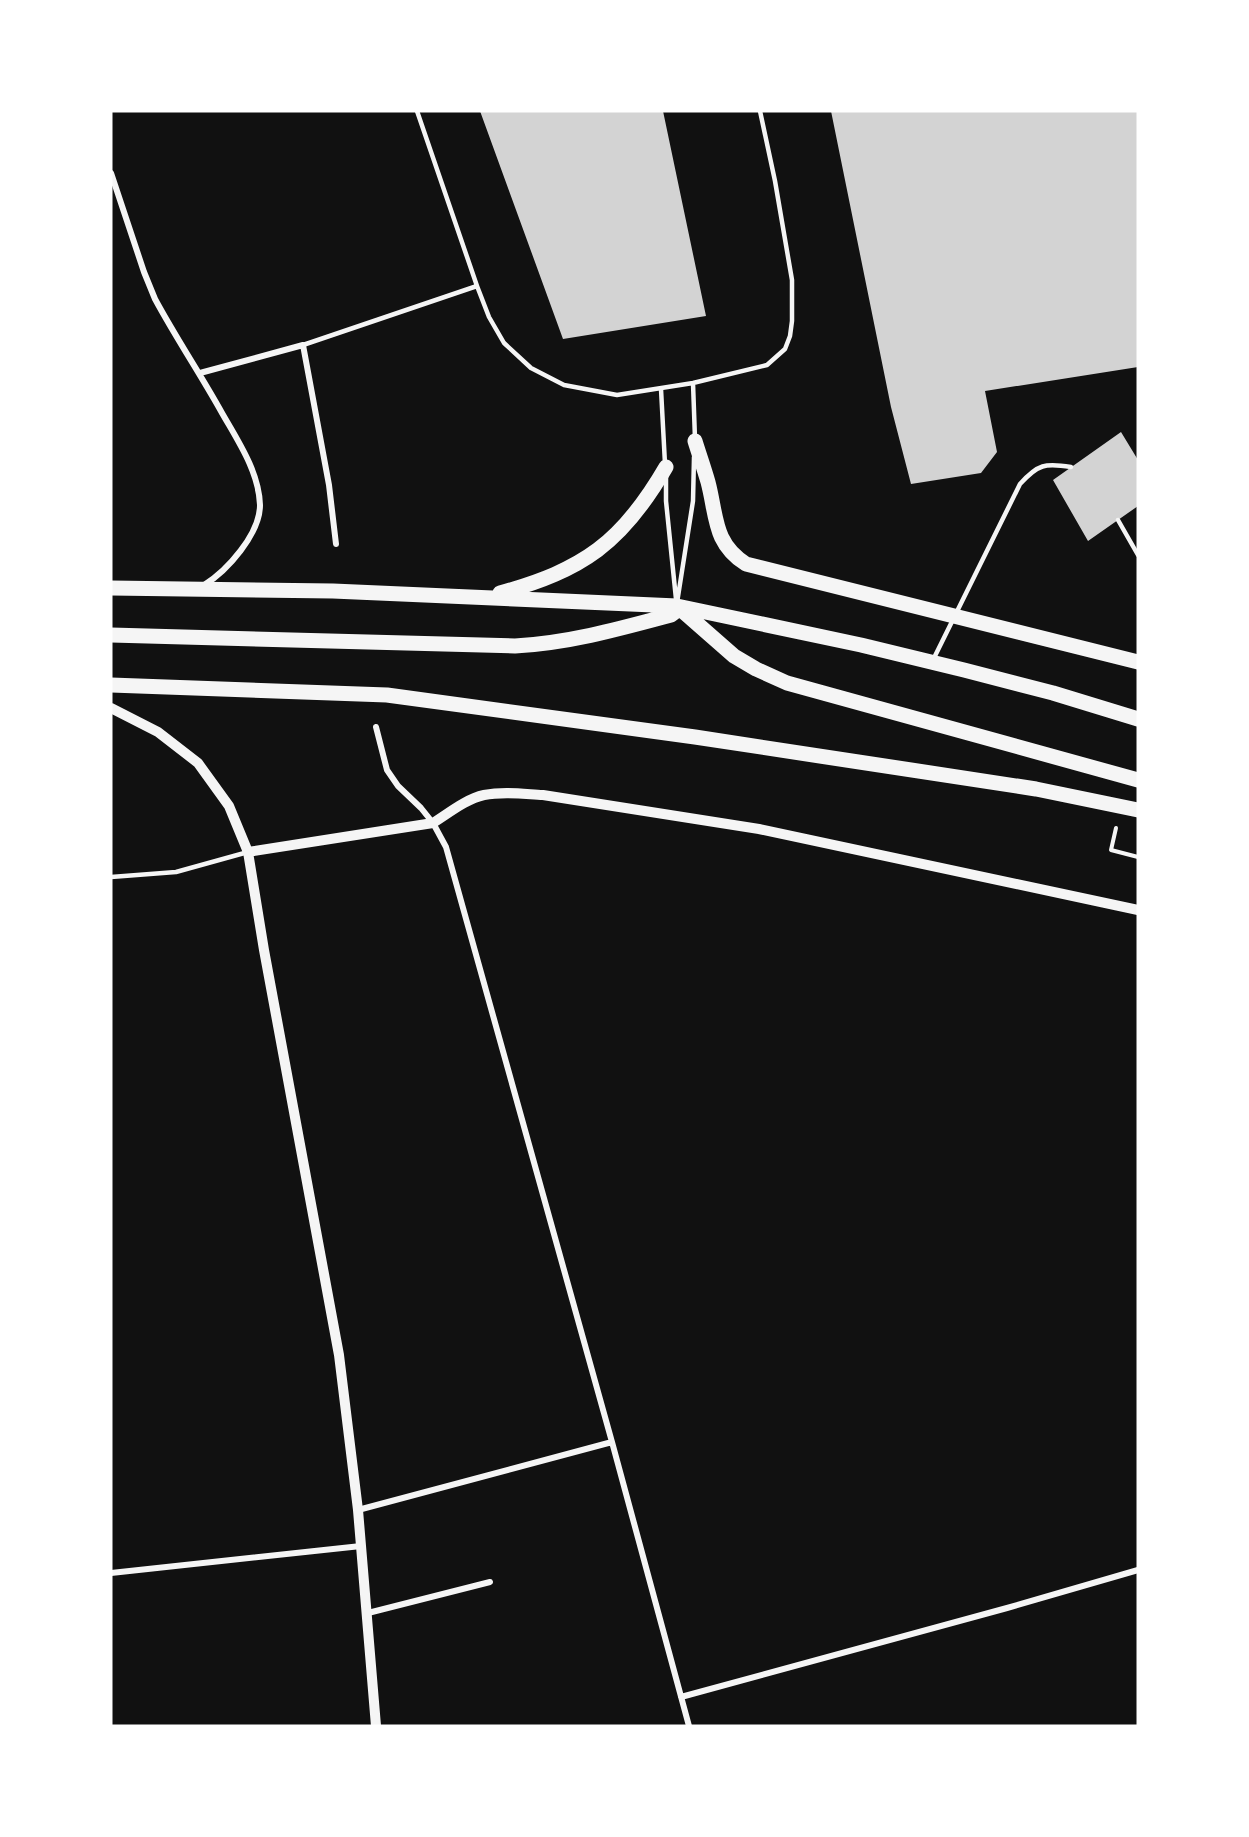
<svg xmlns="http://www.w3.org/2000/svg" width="1249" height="1837" viewBox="0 0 1249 1837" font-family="Lora,serif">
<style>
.building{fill:#d3d3d3}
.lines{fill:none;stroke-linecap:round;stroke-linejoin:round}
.path{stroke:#f5f5f5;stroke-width:4}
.service{stroke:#f5f5f5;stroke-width:4.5}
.minor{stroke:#f5f5f5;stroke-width:6}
.tertiary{stroke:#f5f5f5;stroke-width:10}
.primary{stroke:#f5f5f5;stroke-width:15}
</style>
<rect width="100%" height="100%" fill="#111"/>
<path class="building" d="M480 111H663L706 316 563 339Z
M831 111H1138V367L985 391 997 452 981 473 911 484 891 407Z
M1121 432 1138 460V506L1088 541 1053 480Z"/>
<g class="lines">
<path class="path" d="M1116 828 1111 850 1138 857"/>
<path class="service" d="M417 111 477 286 489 317 504 343 531 368 564 385 617 395 693 383 767 365 785 349 790 336 792 321V280L775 181 760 111
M303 345 477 286
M693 383 695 439
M661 389 665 464
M666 476V501L676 599
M1118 520 1138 555
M677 603 693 501 694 457
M933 660 1020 484C1038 464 1045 463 1071 467
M111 877 176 872 248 852"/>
<path class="minor" d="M111 173 144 272 155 299C176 338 201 375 222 413 238 441 259 472 260 505 260 534 227 571 204 585
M200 373 303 345 329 485 336 544
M376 727 387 770 398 786 421 808 433 823 446 847 612 1442 689 1726
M358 1510 612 1442
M111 1573 361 1546
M368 1613 490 1582
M681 1697 1007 1608 1138 1570"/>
<path class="tertiary" d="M111 708 158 732 198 763 229 806 248 852 264 950 339 1355 358 1510 376 1726
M248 852 433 823C449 813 466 799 484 795 504 791 524 794 543 795L759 829 1138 910"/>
<path class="primary" d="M695 441C699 454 704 468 708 482 717 516 713 543 746 564L1138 662
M111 588 333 591 677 606 861 645 964 670 1053 693 1138 719
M500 593C583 570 622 543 666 467
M677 606 734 656 756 669 787 683 1138 780
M111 635 515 646C569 643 619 629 671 615L675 612 677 606
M111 685 387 695 695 737 1036 789 1138 810"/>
</g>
<rect width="1249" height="1837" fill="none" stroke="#ffffff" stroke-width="225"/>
</svg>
